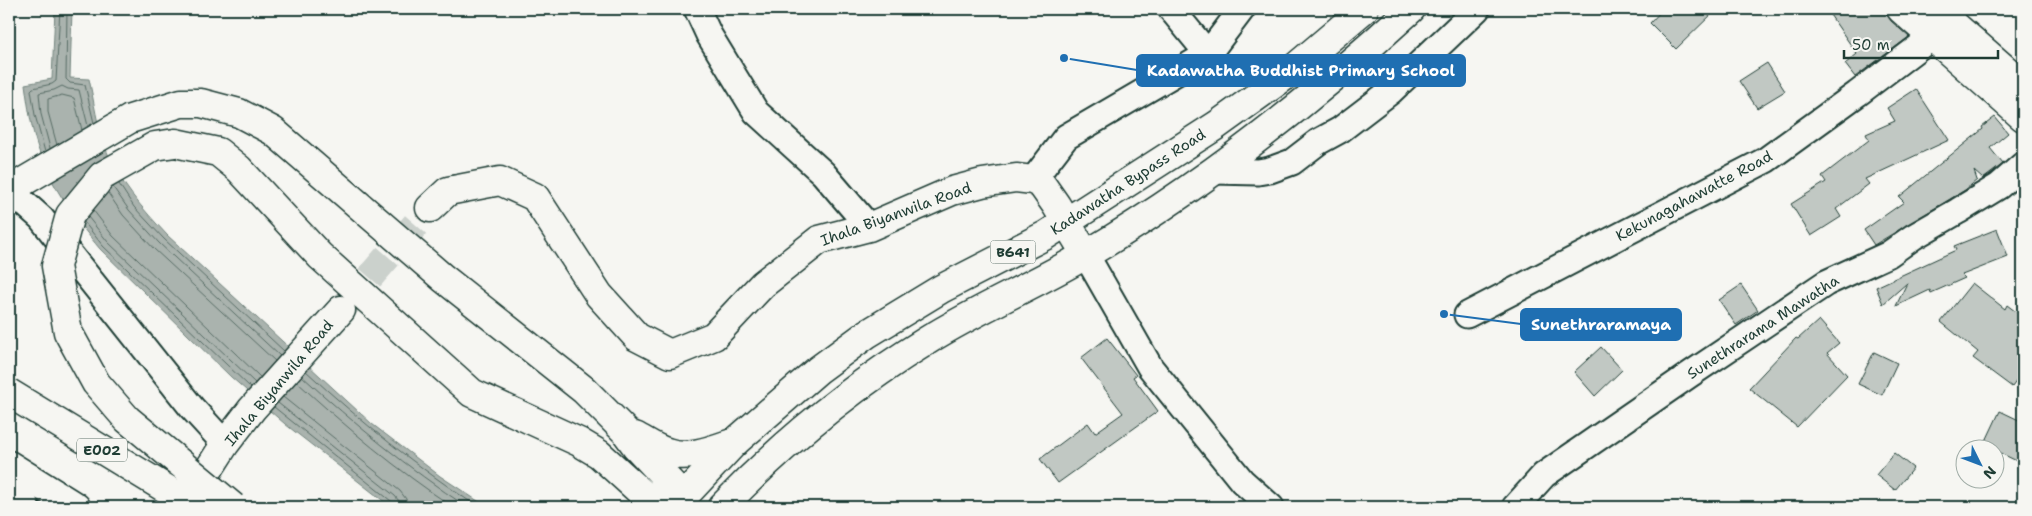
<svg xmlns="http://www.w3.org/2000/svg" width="2032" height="516" viewBox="0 0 2032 516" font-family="'Shantell Sans',sans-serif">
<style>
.water{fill:#aab3ae;stroke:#72847d}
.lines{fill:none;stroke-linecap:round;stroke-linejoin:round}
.shore{stroke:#576c65;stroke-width:1}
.building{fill:#c1c8c3;stroke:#1f3d34}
.tertiary-tunnel{stroke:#cbd1cc;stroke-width:28;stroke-dasharray:28 14;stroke-linecap:butt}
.minor-casing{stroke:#1f3d34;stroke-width:29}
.tertiary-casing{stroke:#1f3d34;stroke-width:31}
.primary-casing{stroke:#1f3d34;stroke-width:31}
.trunk-casing{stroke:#1f3d34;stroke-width:31}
.motorway-casing{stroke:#1f3d34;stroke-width:31}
.minor{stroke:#f6f6f2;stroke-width:25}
.tertiary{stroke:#f6f6f2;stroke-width:28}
.primary{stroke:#f6f6f2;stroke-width:28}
.trunk{stroke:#f6f6f2;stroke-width:28}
.motorway{stroke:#f6f6f2;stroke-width:28}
.motorway-bridge-casing{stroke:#1f3d34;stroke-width:31;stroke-linecap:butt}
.motorway-bridge{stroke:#f6f6f2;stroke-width:28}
.labels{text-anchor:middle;stroke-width:4;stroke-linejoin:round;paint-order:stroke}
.shield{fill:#f6f6f2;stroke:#60746d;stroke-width:1}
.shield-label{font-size:14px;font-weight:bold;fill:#1f3d34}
.street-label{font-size:15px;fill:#1f3d34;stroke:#f6f6f2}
.leader{fill:none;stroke:#1f6fb2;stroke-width:2}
.callout-dot{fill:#1f6fb2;stroke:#f6f6f2;stroke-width:2}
.callout{fill:#1f6fb2;stroke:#1f6fb2;stroke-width:2}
.callout-label{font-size:16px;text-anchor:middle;font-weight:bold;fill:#fff}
</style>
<rect width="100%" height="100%" fill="#f6f6f2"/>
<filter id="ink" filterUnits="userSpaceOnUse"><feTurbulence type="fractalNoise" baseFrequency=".02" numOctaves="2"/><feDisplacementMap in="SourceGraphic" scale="10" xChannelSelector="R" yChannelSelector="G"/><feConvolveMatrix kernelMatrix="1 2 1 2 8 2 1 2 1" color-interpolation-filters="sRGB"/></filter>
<g filter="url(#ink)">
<path class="water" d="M55 9H72L70 78 89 79C94 101 97 126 105 147 118 182 143 209 167 235L372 424 440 476 487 507H391L285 424 231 377 100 249C75 219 50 185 38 148 31 127 28 106 25 84L52 79Z"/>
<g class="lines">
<path class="shore" d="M67 9 66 79 70 83 85 85 94 123
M57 145 48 112V99L62 95 74 98 82 130
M50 148 41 114 39 93 54 90 62 86 68 89 79 90 88 126
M45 152 35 115 31 90 33 88 52 84 56 81 60 9
M119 184 134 207 164 239 284 351
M113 187 129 210 159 243 280 356
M108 193 123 215 154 249 275 361
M93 210 113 236 260 377
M88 217 108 242 255 383
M84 222 103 246 251 388
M306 371C361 422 416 466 478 507
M302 376C354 424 408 468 467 507
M297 382C346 427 397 470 453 507
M283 397 400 491 406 499 407 507
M278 403 395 496 399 501 400 507
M274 407 391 501 393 507"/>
</g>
<path class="building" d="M1663 9H1717L1676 49 1650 23Z
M1826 9H1883L1891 21 1909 37 1855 77 1845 64 1857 54Z
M1767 63 1785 91 1757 108 1739 81Z
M1916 89 1949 140 1865 179 1869 184 1836 209 1841 217 1811 236 1791 204 1826 182 1822 176 1869 140 1866 134 1895 121 1887 108Z
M1995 117 2008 133 1990 148 2003 164 1983 179 1974 171 1977 180 1965 190 1874 245 1864 230 1904 202 1899 197 1983 129 1982 127Z
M1997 229 2008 257 1962 275 1965 278 1931 293 1930 290 1896 306 1907 283 1883 304 1876 287 1956 250 1954 246Z
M1972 283 2005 309 2007 305 2023 317V372L2012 387 1973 358 1978 352 1941 322Z
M1741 285 1758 310 1736 325 1719 300Z
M1819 320 1839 343 1827 353 1847 375 1797 427 1749 388 1796 338 1798 339Z
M1107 338 1136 375 1133 377 1158 411 1058 483 1040 459 1088 423 1095 433 1123 413 1081 358Z
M1601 347 1622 370 1595 396 1574 372Z
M1874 352 1897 363 1882 395 1858 384Z
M2000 411 2023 422V464L1994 450V448L1984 445Z
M1894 453 1913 468 1895 490 1876 475Z"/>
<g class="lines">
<path class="tertiary-tunnel" d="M342 309 430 208"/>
<g class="minor-casing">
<path id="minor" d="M697 9 709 35 756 112 823 173 869 227
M1171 9 1208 54
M1214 171 1258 172 1270 170 1292 162 1318 142 1340 130 1391 91 1477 9
M1033 180 1066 137 1208 54 1242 9
M9 192 14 194 41 218 192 408 225 444
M1086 255 1150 367 1242 481 1271 507
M1467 315 1766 160 1857 94 1932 37
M1515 507 1544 475 1689 375 1826 283 1889 254 1913 237 1958 211 1999 186 2023 165"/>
</g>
<g class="tertiary-casing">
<path id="tertiary" d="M430 208 448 191 500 181 535 197 599 295 637 337 670 354 714 336 763 284 819 240 869 227 952 191 982 183 1016 178 1033 180 1042 185 1056 205 1086 255
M188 502 225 444 252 409 341 310"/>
</g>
<g class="primary-casing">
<path id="primary" d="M674 507 735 442 818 370 867 334 941 289 1046 235 1217 125 1285 76 1364 9
M722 507C783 443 853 386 928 340 979 308 1035 285 1087 254 1204 185 1311 101 1411 9"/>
</g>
<g class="trunk-casing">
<path id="trunk" d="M1901 9 2023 117
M1936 9 2023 85"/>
</g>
<g class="motorway-casing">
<path id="motorway" d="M175 143 218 152 239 169 320 256 472 393 579 442 599 454 643 494 664 507
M9 190 130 119 181 103H201L239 113 273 131 443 278 584 390 625 431 636 446 684 497
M635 436C645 441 656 449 667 452 689 460 714 449 735 442
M9 465 76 507
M9 494 25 507"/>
</g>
<use href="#minor" class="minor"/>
<use href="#tertiary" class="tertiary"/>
<use href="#primary" class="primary"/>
<use href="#trunk" class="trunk"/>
<use href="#motorway" class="motorway"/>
<g class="motorway-bridge-casing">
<path id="motorway-bridge" d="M175 143 155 146 102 176 70 215 56 266 68 332 96 383 127 419 233 507
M9 393 196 507"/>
</g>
<use href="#motorway-bridge" class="motorway-bridge"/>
</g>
</g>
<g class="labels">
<g class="shield">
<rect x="990.5" y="240.5" width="45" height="23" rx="4"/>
<rect x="77" y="438.5" width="50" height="23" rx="4"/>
</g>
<g class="shield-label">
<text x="1013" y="257">B641</text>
<text x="102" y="455">E002</text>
</g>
<g class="street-label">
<text transform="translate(1128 182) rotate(-33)" y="5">Kadawatha Bypass Road</text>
<text transform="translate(1694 196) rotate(-28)" y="5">Kekunagahawatte Road</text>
<text transform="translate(896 214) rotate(-20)" y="5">Ihala Biyanwila Road</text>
<text transform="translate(1763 327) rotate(-33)" y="5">Sunethrarama Mawatha</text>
<text transform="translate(279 383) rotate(-50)" y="5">Ihala Biyanwila Road</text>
</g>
</g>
<path class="leader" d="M1064 58L1137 70M1444 314L1521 324"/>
<g class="callout-dot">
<circle cx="1064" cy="58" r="5"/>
<circle cx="1444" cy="314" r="5"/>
</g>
<g class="callout">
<rect x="1137" y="55" width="328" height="31" rx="5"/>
<rect x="1521" y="309" width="160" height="31" rx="5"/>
</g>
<g class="callout-label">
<text x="1301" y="76">Kadawatha Buddhist Primary School</text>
<text x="1601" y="330">Sunethraramaya</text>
</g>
<rect width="2032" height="516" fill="none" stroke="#f6f6f2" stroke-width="30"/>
<rect x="15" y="15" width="2002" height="486" fill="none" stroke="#1f3d34" stroke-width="2" filter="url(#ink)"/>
<g transform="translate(1980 464) rotate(132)"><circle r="24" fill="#f6f6f2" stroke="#a0aca6"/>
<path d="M0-4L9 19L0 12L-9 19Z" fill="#1f6fb2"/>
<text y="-8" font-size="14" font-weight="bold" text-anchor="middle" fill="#1f3d34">N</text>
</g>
<path d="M1844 50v8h154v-8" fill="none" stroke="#1f3d34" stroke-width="2.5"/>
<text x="1852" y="50" font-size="15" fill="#1f3d34" stroke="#f6f6f2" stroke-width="4" paint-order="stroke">50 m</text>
</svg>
